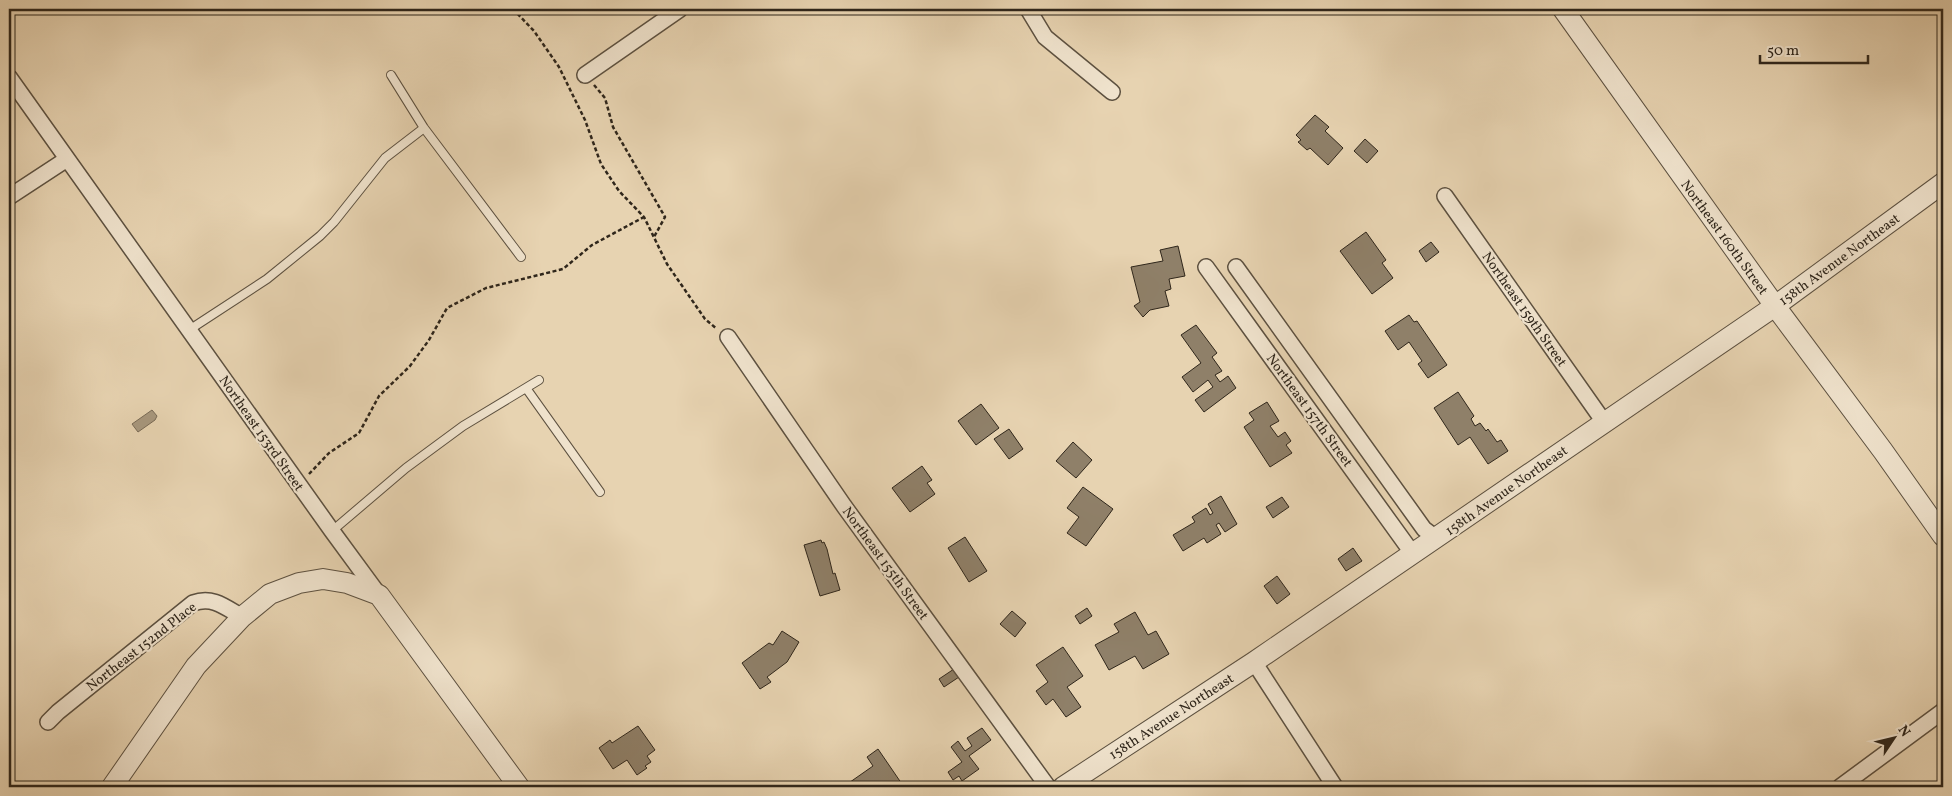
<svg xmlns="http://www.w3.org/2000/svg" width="1952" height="796" viewBox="0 0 1952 796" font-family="Vollkorn,serif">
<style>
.water{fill:#a8987e;stroke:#786a56}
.building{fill:#8f8069;stroke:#2f261b}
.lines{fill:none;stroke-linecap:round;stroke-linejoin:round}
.service-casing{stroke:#5d5140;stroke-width:10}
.minor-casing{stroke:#5d5140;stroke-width:18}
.tertiary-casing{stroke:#5d5140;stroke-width:22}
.path{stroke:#2f261b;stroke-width:2.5;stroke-dasharray:4 2.5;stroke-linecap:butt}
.service{stroke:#efe2cc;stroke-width:8}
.minor{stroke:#efe2cc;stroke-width:15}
.tertiary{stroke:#efe2cc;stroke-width:20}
.labels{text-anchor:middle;stroke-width:4.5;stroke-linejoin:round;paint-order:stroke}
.street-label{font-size:14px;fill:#2f261b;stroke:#efe2cc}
</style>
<rect width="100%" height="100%" fill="#e7d3b1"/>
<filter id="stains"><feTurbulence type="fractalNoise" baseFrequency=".004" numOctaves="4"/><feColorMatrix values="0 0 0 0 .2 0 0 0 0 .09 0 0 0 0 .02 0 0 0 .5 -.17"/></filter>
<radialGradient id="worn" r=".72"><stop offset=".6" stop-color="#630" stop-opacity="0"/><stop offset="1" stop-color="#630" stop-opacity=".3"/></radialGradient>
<path class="water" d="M152 410 157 416 155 420 138 432 132 424Z"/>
<path class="building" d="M1315 115 1329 127 1325 131 1343 148 1328 165 1310 148 1307 150 1298 142 1301 140 1296 135Z
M1365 139 1378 151 1367 163 1354 151Z
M1366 232 1386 260 1382 263 1393 278 1372 294 1340 251Z
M1431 242 1439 252 1426 262 1419 251Z
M1178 246 1185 276 1169 279 1171 289 1165 291 1169 306 1150 310 1143 317 1134 306 1140 302 1131 267 1163 261 1160 250Z
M1409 315 1414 322 1417 321 1447 365 1428 378 1418 364 1422 361 1409 342 1398 350 1385 331Z
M1196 325 1217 353 1212 357 1222 371 1215 375 1220 382 1228 376 1236 388 1204 412 1195 400 1213 387 1208 380 1193 392 1182 377 1201 363 1181 335Z
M1458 392 1474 416 1471 419 1475 426 1480 423 1486 431 1488 429 1497 442 1501 440 1508 451 1488 464 1470 437 1458 445 1434 408Z
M1267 402 1279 421 1270 426 1278 437 1285 432 1291 441 1286 445 1292 453 1270 467 1244 427 1254 420 1249 413Z
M981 404 999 428 976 445 958 421Z
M1009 429 1023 449 1009 459 994 439Z
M1073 442 1092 460 1076 478 1056 461Z
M922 466 932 480 927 483 935 494 910 512 892 488Z
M1083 487 1113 509 1086 546 1067 533 1079 517 1067 508Z
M1221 496 1237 524 1225 532 1219 523 1216 525 1221 534 1207 543 1204 538 1183 551 1173 535 1195 522 1192 517 1206 508 1210 515 1213 513 1208 504Z
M1282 497 1289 507 1273 518 1266 507Z
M965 537 987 571 969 582 948 548Z
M821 540 822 543 824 542 827 549 833 574 835 573 840 590 820 596 804 545Z
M1353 548 1362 561 1346 571 1338 559Z
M1277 576 1290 594 1277 604 1264 586Z
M1087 608 1092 616 1080 624 1075 616Z
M1012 611 1026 623 1015 637 1000 624Z
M1135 612 1148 635 1156 631 1169 654 1143 669 1135 656 1109 670 1095 645 1119 632 1114 624Z
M782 631 799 642 787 662 767 677 771 682 760 689 742 663 769 643 773 645Z
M1063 647 1083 676 1067 687 1081 707 1066 717 1053 699 1046 705 1036 691 1048 682 1036 665Z
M954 669 959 677 944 687 939 679Z
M638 726 655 750 647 756 651 762 645 766 647 768 637 775 627 760 613 769 599 748 610 740 612 743Z
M982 728 991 740 969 756 979 769 962 781 959 776 953 780 948 772 962 762 951 747 958 741 965 751 972 746 967 738Z
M878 749 904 787H843L873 766 867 757Z"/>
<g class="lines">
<g class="service-casing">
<path id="service" d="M391 75 424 128 521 257
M189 330 267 279 320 236 334 222 385 158 424 128
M526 388 600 492
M332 531 406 468 463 426 539 380"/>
</g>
<g class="minor-casing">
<path id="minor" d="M1028 9 1045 37 1112 92
M585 75 680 9
M9 77 332 531 379 595
M1445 196 1604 422
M9 197 67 159
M1206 267 1413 554
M1236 267 1424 529 1436 538
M728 337 844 506 1048 787
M1254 662 1335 787
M48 722 58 712 193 603C213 596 225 607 242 617
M1840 787 1943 711"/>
</g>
<g class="tertiary-casing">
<path id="tertiary" d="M1563 9 1775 306 1883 451 1943 536
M112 787 196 666 242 617 270 594 299 583 323 579 347 583 379 595 519 787
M1063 787 1254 662 1775 306 1943 183"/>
</g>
<path class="path" d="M513 9 534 31 559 67 585 120 601 164 619 191 644 217 667 264 705 319 717 329
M594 85 605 98 613 127 665 217 654 237
M309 474 329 453 359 433 379 396 410 366 429 340 447 308 486 288 563 269 592 245 644 217"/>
<use href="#service" class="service"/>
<use href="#minor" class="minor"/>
<use href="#tertiary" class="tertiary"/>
</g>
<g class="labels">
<g class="street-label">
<text transform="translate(1725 237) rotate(54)" y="5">Northeast 160th Street</text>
<text transform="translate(1839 259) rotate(-36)" y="5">158th Avenue Northeast</text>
<text transform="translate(1525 309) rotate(55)" y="5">Northeast 159th Street</text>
<text transform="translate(1310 410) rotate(54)" y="5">Northeast 157th Street</text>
<text transform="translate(262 433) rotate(55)" y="5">Northeast 153rd Street</text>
<text transform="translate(1506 490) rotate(-35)" y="5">158th Avenue Northeast</text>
<text transform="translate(886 563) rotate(54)" y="5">Northeast 155th Street</text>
<text transform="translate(141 646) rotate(-38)" y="5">Northeast 152nd Place</text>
<text transform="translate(1171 716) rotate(-33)" y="5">158th Avenue Northeast</text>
</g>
</g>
<rect width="1952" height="796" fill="none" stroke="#e7d3b1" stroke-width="30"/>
<rect x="10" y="10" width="1932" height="776" fill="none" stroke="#2f261b" stroke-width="2.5"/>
<rect x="15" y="15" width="1922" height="766" fill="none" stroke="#2f261b"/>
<g transform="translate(1894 738) rotate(55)" stroke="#efe2cc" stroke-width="4" paint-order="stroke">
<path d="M0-4L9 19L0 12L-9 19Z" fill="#2f261b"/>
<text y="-8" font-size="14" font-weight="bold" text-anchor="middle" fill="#2f261b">N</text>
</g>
<path d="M1760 55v8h108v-8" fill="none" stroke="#2f261b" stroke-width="2.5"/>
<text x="1767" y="55" font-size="15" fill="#2f261b" stroke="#efe2cc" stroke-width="4" paint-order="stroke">50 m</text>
<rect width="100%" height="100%" filter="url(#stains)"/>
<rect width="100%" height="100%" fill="url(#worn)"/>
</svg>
